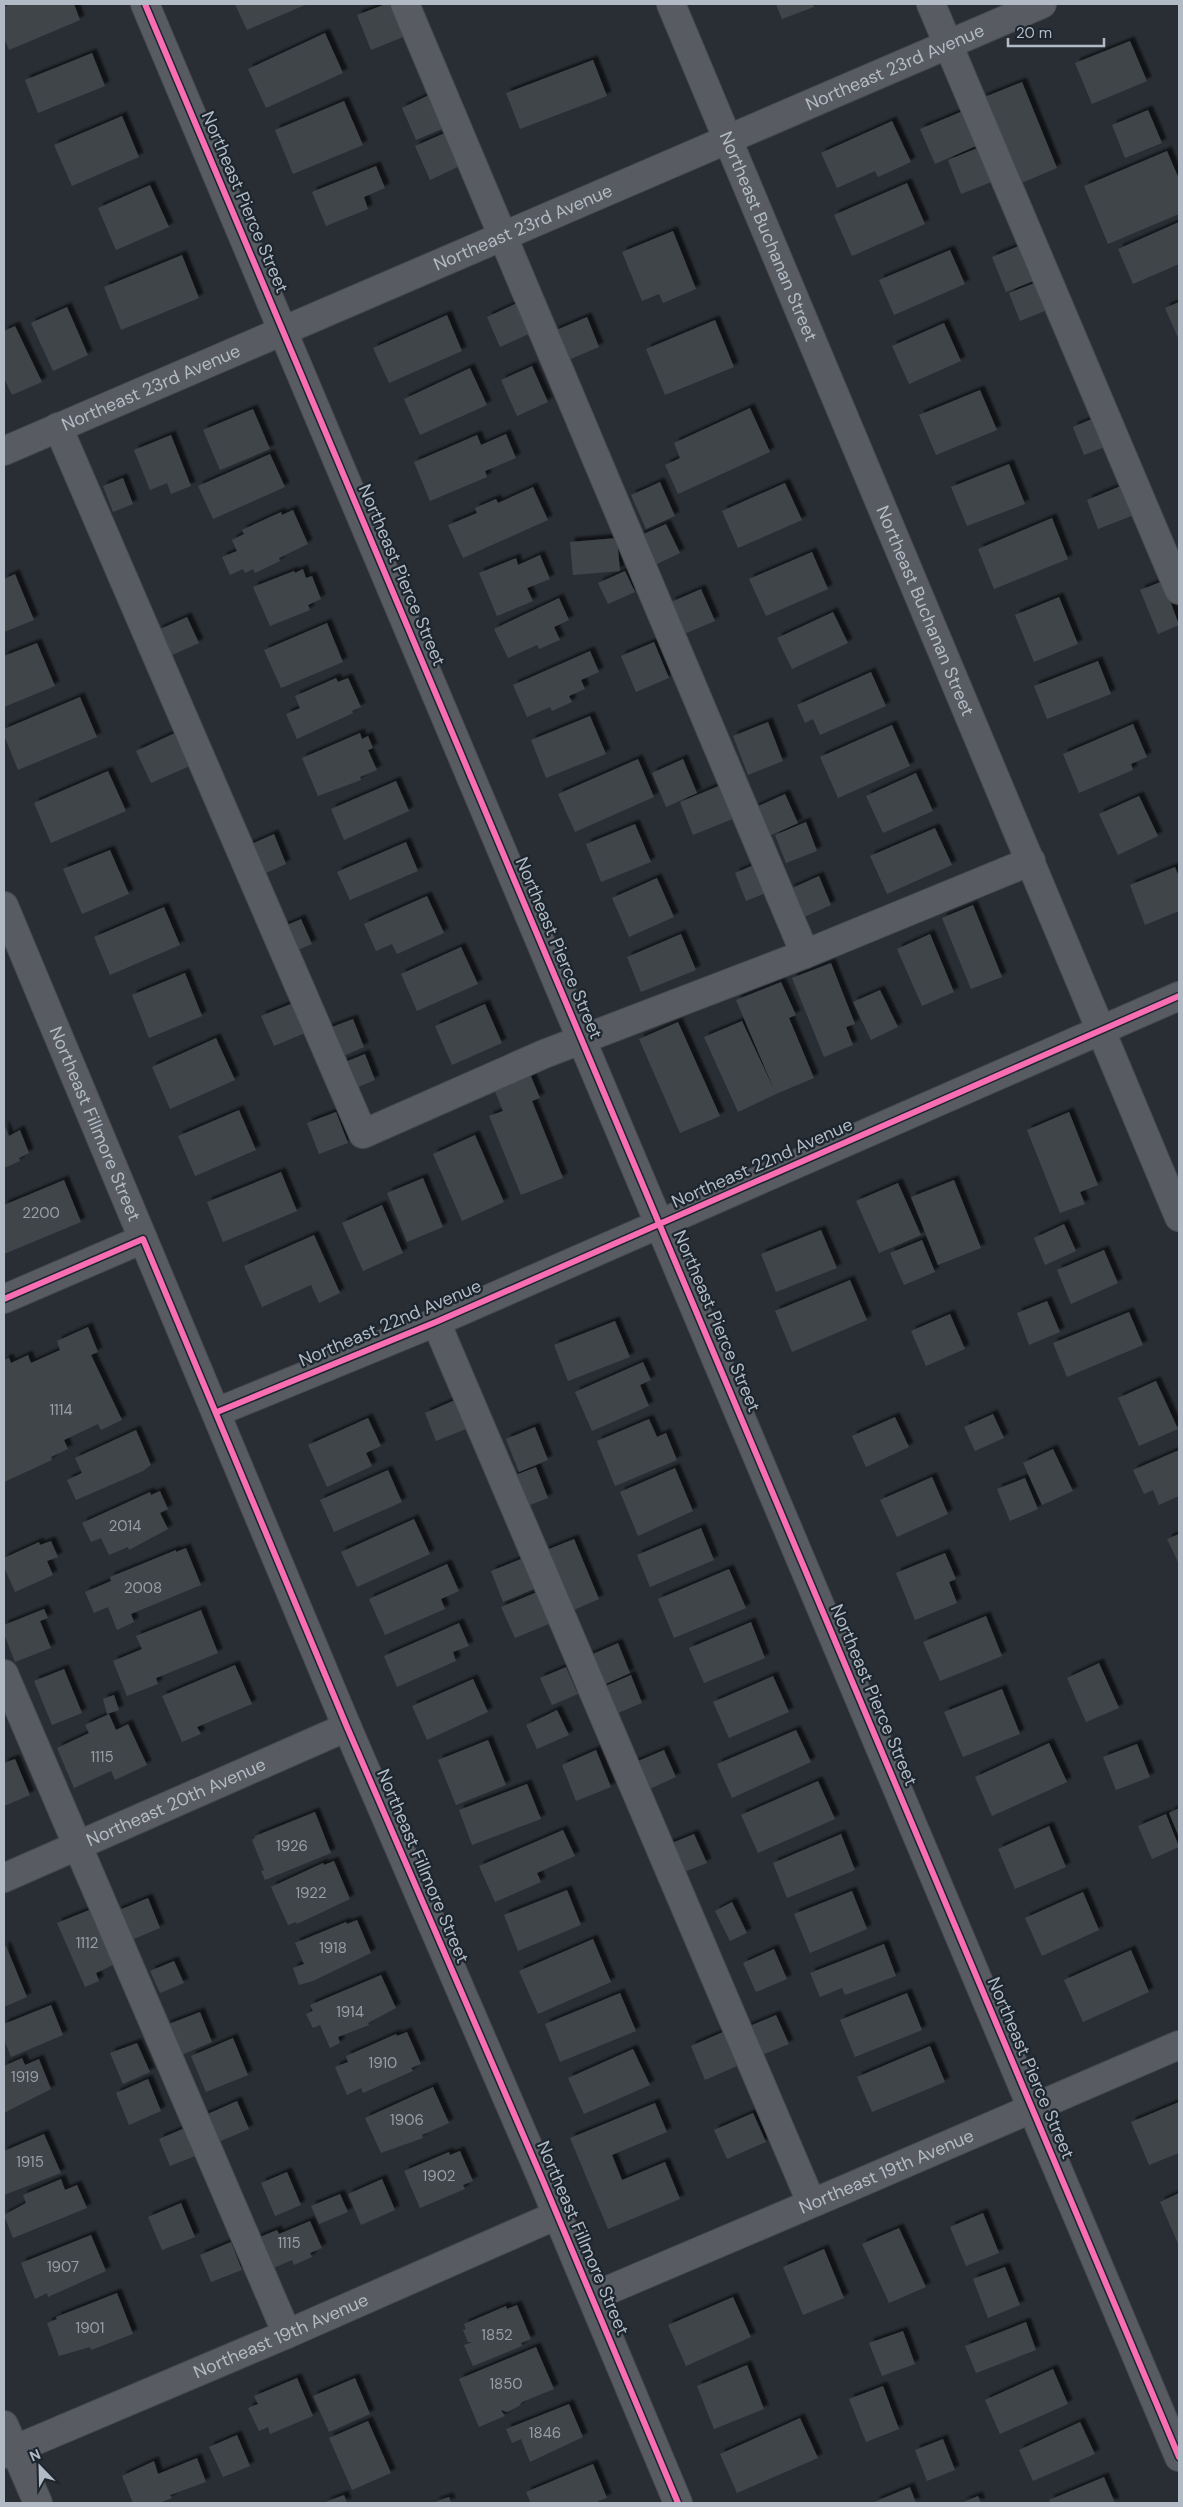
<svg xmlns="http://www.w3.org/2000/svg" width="1183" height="2507" viewBox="0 0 1183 2507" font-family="'DM Sans',sans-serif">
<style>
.building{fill:#41454a;filter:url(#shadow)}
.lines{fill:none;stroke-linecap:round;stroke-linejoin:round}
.minor-casing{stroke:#464a4f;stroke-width:30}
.minor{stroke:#585c62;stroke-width:28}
.cycleway-casing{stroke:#1d252e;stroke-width:9}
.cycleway{stroke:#f96db3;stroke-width:6}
.labels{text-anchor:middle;stroke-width:4.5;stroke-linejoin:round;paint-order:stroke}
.number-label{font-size:15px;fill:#969ea6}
.street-label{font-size:18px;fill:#b2bbc5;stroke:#1d252e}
</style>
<defs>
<filter id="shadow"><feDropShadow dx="4.5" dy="-4.5" stdDeviation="1" flood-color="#0009"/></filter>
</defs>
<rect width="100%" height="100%" fill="#292e34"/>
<path class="building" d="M11 4H74L80 20 9 50 4 38V7Z
M235 4H307L247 30Z
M386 4H395L408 35 371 50 357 15Z
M776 4H813L814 7 782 19Z
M325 33 343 73 266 108 248 69Z
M1130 41 1147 81 1092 104 1075 63Z
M92 53 105 86 38 113 25 80Z
M593 60 607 96 520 129 506 93Z
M1022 82 1057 168 1017 185 982 98Z
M429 95 444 128 416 140 402 108Z
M344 101 363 145 293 174 275 130Z
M1148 110 1162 143 1125 158 1112 125Z
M963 111 978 145 935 164 920 129Z
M122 116 139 157 72 186 54 145Z
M892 121 911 162 878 177 875 171 837 188 821 153Z
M447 132 462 165 430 180 415 146Z
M980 147 994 181 961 194 948 160Z
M1167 151 1179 179V214L1108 244 1084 186Z
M376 166 385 188 364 197 368 209 326 226 312 192Z
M907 183 925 224 852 256 834 215Z
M150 185 169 227 116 250 98 208Z
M1179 222V264L1133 284 1118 249Z
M673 231 696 289 663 303 659 294 642 301 622 252Z
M1021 245 1036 280 1006 292 992 257Z
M950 250 965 284 894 315 879 280Z
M182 255 199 298 121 330 104 287Z
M1037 282 1047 310 1020 321 1009 293Z
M1179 302V340L1165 308Z
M517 303 531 333 500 347 487 317Z
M67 307 88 355 53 371 31 323Z
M447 315 462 351 389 383 373 348Z
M587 317 599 347 566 361 554 331Z
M715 320 734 367 665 395 646 349Z
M944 323 961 361 909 384 892 346Z
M15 326 42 382 12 395 4 378V331Z
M532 366 548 402 517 416 501 380Z
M470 368 487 405 420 435 404 399Z
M980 390 997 430 936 455 919 415Z
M750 408 770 452 678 494 665 465 680 458 674 443Z
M253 409 270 449 220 470 203 430Z
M1094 418 1105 447 1084 455 1073 427Z
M506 434 516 458 485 471 487 477 430 501 414 462 477 435 481 445Z
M171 435 191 486 171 494 167 483 150 490 134 450Z
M270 454 285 487 213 519 198 486Z
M1009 464 1025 504 967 526 951 487Z
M123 478 133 504 113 512 103 486Z
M660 482 675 516 646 529 631 495Z
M785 483 802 520 738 548 722 511Z
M1123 485 1134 515 1098 529 1087 500Z
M533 487 548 520 463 558 448 525 477 513 475 508 496 499 498 503Z
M293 510 308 544 279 558 280 561 255 573 253 569 245 573 243 569 230 575 222 557 237 551 232 540 244 534 242 530 281 512 282 515Z
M1052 518 1068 559 994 589 978 549Z
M666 524 680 553 653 566 639 536Z
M617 538 620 571 573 575 570 542Z
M812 552 828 589 766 616 749 579Z
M540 555 550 579 527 588 533 601 497 616 479 573 516 558 518 565Z
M303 569 306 578 312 576 321 599 308 605 310 610 270 626 253 587 294 571 295 573Z
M625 571 635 592 608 604 598 583Z
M15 574 34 620 4 632V579Z
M1163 581 1179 625 1158 634 1140 590Z
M701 589 715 621 684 634 671 602Z
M1059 597 1078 644 1034 662 1015 615Z
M559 598 569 620 554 627 560 640 539 649 537 645 508 658 494 629Z
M833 612 848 643 792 669 777 638Z
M187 617 199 643 170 656 158 630Z
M327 623 343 662 281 688 264 650Z
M654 642 669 678 636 692 621 656Z
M37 643 55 686 4 707V656Z
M590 651 599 672 581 680 585 689 569 696 572 702 552 711 550 707 527 717 513 685Z
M1098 661 1111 694 1047 719 1034 686Z
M871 672 886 706 820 735 813 719 805 723 797 705Z
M336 678 338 682 348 678 361 707 352 711 353 713 297 739 286 714 300 708 295 696Z
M80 697 97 737 18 770 4 735V729Z
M590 716 606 754 546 778 531 740Z
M768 722 783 761 748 775 733 736Z
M1133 724 1147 757 1131 764 1133 770 1079 793 1063 754Z
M892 725 910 766 838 798 820 757Z
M177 732 192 765 151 783 136 751Z
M360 733 362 739 368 736 373 748 368 750 377 770 360 777 361 780 318 796 302 758Z
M638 759 654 797 575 832 558 794Z
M683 759 697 793 666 807 652 773Z
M108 771 126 811 51 843 34 803Z
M916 773 933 811 883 833 866 796Z
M396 781 409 811 344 840 331 809Z
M721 785 735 818 693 835 680 802Z
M785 794 798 823 767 837 754 808Z
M1139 796 1158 836 1118 855 1099 814Z
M806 822 817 851 786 863 775 835Z
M635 824 651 862 601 882 586 844Z
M935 828 952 865 887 894 870 856Z
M274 834 286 864 259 876 247 846Z
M406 842 418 871 350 900 337 872Z
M110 850 129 894 82 914 63 869Z
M756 864 768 892 746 901 735 873Z
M1175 867 1179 877V911L1145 925 1130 885Z
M819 876 831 905 802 918 790 889Z
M657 878 674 917 629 937 612 898Z
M427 896 444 933 397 954 392 944 376 951 364 924Z
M973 905 1002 977 971 989 942 918Z
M164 907 180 945 110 975 94 937Z
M301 919 312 944 291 953 280 928Z
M681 934 696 970 641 992 627 957Z
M930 934 954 992 922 1006 897 949Z
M461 947 478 984 417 1011 401 974Z
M831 963 855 1024 846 1027 853 1045 824 1057 792 978Z
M185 973 202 1016 149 1038 132 995Z
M781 982 796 1015 789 1018 814 1078 776 1094 736 1000Z
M880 990 898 1027 871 1040 853 1002Z
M293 1003 305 1033 274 1046 261 1016Z
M485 1004 502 1043 452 1065 435 1026Z
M353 1019 364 1047 336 1059 324 1030Z
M742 1021 776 1094 738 1112 704 1037Z
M678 1022 720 1116 680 1133 639 1039Z
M216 1038 235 1080 170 1109 152 1067Z
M365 1054 375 1080 351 1090 340 1064Z
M528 1069 540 1098 532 1101 563 1178 521 1195 489 1116 503 1111 492 1084Z
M239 1110 256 1150 195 1176 178 1136Z
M336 1112 348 1143 319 1154 307 1123Z
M1069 1112 1098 1185 1080 1192 1085 1204 1060 1213 1027 1130Z
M4 1124 9 1136 20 1130 29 1153 19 1158 20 1161 4 1168Z
M475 1135 504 1202 462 1221 433 1154Z
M281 1172 297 1211 223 1242 207 1202Z
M423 1178 443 1227 407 1242 387 1193Z
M64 1180 81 1222 4 1254V1205Z
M954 1180 981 1248 938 1265 911 1197Z
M898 1183 921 1235 879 1253 856 1201Z
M382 1205 403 1253 363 1271 342 1223Z
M1064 1224 1076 1251 1045 1265 1034 1238Z
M821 1230 837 1268 776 1292 761 1254Z
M314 1235 340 1293 319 1303 311 1285 262 1307 244 1266Z
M922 1240 935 1272 904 1285 890 1253Z
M1104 1250 1118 1283 1071 1304 1057 1270Z
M850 1280 867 1320 792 1352 775 1311Z
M1047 1301 1060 1332 1029 1345 1017 1313Z
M1129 1312 1143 1345 1067 1377 1053 1343Z
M950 1314 965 1349 926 1366 911 1331Z
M615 1321 630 1357 568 1381 554 1345Z
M88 1327 98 1352 91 1355 122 1420 101 1430 98 1424 64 1440 68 1449 51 1457 52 1460 4 1482V1360L9 1358 11 1363 28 1355 31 1363 60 1350 57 1341Z
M643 1362 651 1380 640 1385 649 1406 592 1431 575 1392Z
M1156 1381 1178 1429 1139 1446 1118 1398Z
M455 1400 466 1429 436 1441 425 1413Z
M993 1414 1004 1438 975 1451 964 1427Z
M895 1417 909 1447 866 1467 852 1436Z
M368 1418 381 1446 366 1453 372 1466 327 1487 308 1445Z
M649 1419 657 1437 666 1433 677 1460 615 1486 597 1441Z
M535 1427 548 1460 519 1472 506 1439Z
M136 1430 151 1465 143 1471 76 1500 67 1480 82 1473 75 1458Z
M1053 1449 1073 1491 1042 1505 1023 1463Z
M1179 1450V1496L1159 1505 1153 1490 1144 1494 1133 1470Z
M536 1467 548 1498 525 1507 513 1476Z
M675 1468 693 1511 638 1536 620 1492Z
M388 1470 402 1502 334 1532 320 1500Z
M932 1477 948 1514 897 1537 880 1500Z
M1025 1478 1038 1509 1010 1521 997 1489Z
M160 1491 168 1509 160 1513 168 1529 129 1550 128 1547 109 1555 101 1538 91 1542 82 1523 150 1492 151 1495Z
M414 1519 430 1554 357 1587 341 1552Z
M701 1528 714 1560 650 1587 637 1555Z
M1179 1534V1561L1178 1562 1167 1539Z
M574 1539 599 1599 569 1612 544 1551Z
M51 1541 58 1557 47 1561 53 1575 15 1592 4 1567V1558L39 1542 40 1545Z
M186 1548 201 1585 131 1614 134 1622 117 1630 108 1607 94 1613 85 1592 111 1581 110 1577 176 1550V1552Z
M945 1553 956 1579 949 1582 957 1603 915 1620 896 1573Z
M521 1559 534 1589 503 1602 491 1571Z
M447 1564 459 1591 441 1599 445 1609 385 1635 369 1599Z
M729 1569 746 1608 674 1638 658 1599Z
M537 1592 551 1623 515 1638 501 1607Z
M44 1609 48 1618 40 1621 51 1648 15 1662 4 1634V1625Z
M201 1610 218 1653 156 1678 158 1684 127 1696 113 1661 142 1649 136 1636Z
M986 1616 1002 1656 940 1681 923 1642Z
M751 1622 765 1658 704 1683 689 1648Z
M459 1623 469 1646 453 1652 456 1661 397 1687 384 1656Z
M618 1643 630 1673 601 1686 588 1656Z
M1099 1663 1119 1708 1086 1722 1067 1678Z
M235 1665 252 1704 197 1727 201 1734 182 1742 162 1696Z
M566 1667 578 1694 552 1705 540 1678Z
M64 1669 82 1713 52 1725 34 1681Z
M631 1675 642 1703 613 1715 601 1688Z
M773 1676 789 1712 729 1738 713 1702Z
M473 1679 488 1712 427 1740 412 1706Z
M1002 1689 1020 1734 963 1757 944 1712Z
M114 1695 119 1710 107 1714 103 1699Z
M557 1710 569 1735 537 1749 526 1725Z
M109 1714 116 1730 128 1724 147 1765 115 1780 111 1771 74 1788 57 1748 89 1733 85 1725Z
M796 1730 811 1762 732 1798 717 1764Z
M488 1740 506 1785 456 1805 438 1760Z
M1049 1743 1067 1782 992 1816 975 1777Z
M1137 1744 1150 1777 1116 1790 1103 1757Z
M596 1750 611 1787 576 1801 562 1765Z
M664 1750 676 1777 643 1792 631 1764Z
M15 1759 30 1795 4 1806V1763Z
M818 1781 835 1819 758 1853 741 1815Z
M527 1784 541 1819 472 1845 459 1810Z
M1179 1808V1837L1169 1813Z
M315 1812 331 1853 265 1880 261 1871 264 1870 252 1840 255 1838V1836Z
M1166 1814 1179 1847 1152 1859 1138 1826Z
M1049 1826 1066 1867 1015 1889 998 1849Z
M563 1830 575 1856 537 1873 541 1882 495 1902 479 1866Z
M694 1834 707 1863 679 1874 667 1845Z
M841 1834 855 1870 787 1898 773 1863Z
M334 1861 350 1899 297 1924 296 1922 288 1925 271 1887 323 1863 324 1865Z
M567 1890 581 1925 518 1951 504 1915Z
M852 1891 867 1929 810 1953 794 1914Z
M1083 1892 1099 1930 1042 1956 1025 1918Z
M148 1898 160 1928 129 1941 117 1911Z
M732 1902 747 1933 730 1941 715 1911Z
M89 1910 90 1913 94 1911 117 1963 96 1973 99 1981 85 1987 57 1923Z
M357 1920 371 1953 313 1981 299 1985 293 1968 304 1964 295 1943 346 1922 347 1924Z
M593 1939 611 1982 538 2014 519 1971Z
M884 1944 896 1976 845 1995 842 1988 820 1997 810 1973Z
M6 1946 27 1997 4 2007V1947Z
M774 1949 787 1979 756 1992 743 1963Z
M1131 1950 1149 1992 1083 2022 1064 1980Z
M174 1961 184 1983 160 1993 150 1971Z
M381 1975 396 2008 368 2023 369 2025 338 2037 340 2043 330 2048 320 2025 313 2028 306 2014 313 2011 310 2005Z
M620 1993 636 2031 560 2062 545 2024Z
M907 1993 922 2030 855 2057 840 2020Z
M51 2005 63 2035 11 2057 4 2040V2024Z
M200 2012 212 2042 179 2056 166 2025Z
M776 2015 789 2044 757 2057 745 2028Z
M407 2032 421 2064 411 2068 413 2071 363 2093 361 2088 347 2095 335 2067 348 2062 346 2056 396 2034 397 2036Z
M723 2032 737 2066 705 2080 691 2046Z
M233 2038 248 2075 206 2092 191 2056Z
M137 2043 150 2072 123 2084 110 2053Z
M930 2046 945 2082 872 2112 857 2077Z
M633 2049 650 2085 584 2114 568 2078Z
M22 2058 25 2065 39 2059 51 2089 4 2113V2066Z
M148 2079 161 2111 129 2125 116 2093Z
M433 2087 449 2123 422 2135 423 2138 381 2153 365 2118Z
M237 2101 249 2129 216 2143 203 2116Z
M1179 2102V2153L1149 2165 1131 2122Z
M655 2103 667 2132 612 2155 622 2180 665 2162 680 2199 608 2229 570 2138Z
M753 2113 766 2142 727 2159 714 2130Z
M187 2127 198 2155 170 2166 159 2139Z
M44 2134 61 2173 4 2195V2151Z
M460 2151 473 2181 463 2185 465 2189 420 2208 404 2171 449 2152 450 2155Z
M287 2172 301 2205 275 2216 261 2183Z
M61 2179 65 2190 77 2185 87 2208 13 2238 4 2215 26 2203 23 2195Z
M382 2179 395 2210 361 2225 348 2194Z
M1179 2193V2246L1160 2202Z
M340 2194 348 2212 319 2224 311 2206Z
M181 2203 195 2237 162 2250 148 2217Z
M983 2213 999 2253 966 2266 950 2227Z
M310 2221 322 2248 310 2253 312 2257 294 2265 292 2260 269 2270 255 2239 277 2230 279 2234Z
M899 2228 926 2287 889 2303 862 2244Z
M91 2235 106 2271 48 2297 47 2293 35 2299 21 2263Z
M231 2242 242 2270 211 2282 200 2255Z
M824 2249 844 2298 803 2315 783 2267Z
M1005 2267 1020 2305 988 2318 973 2279Z
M117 2293 133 2334 91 2350 90 2347 59 2356 47 2323 57 2319 56 2317Z
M733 2297 751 2337 686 2366 668 2325Z
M517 2305 531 2339 521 2343 522 2346 473 2366 464 2345 472 2342H468L463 2330 466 2329 464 2324 506 2306 507 2309Z
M1026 2322 1036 2350 976 2373 965 2346Z
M903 2331 915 2364 882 2376 869 2343Z
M536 2347 554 2389 522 2402 519 2406 507 2412 501 2410 505 2416 479 2427 459 2379Z
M747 2365 764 2409 714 2429 697 2386Z
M1053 2369 1068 2404 1000 2434 985 2400Z
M297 2378 313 2416 270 2434 268 2427 259 2431 248 2408 258 2404 254 2396Z
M355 2378 370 2414 329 2432 313 2396Z
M883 2386 899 2429 866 2442 849 2399Z
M569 2404 583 2437 530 2462 521 2439 512 2443 506 2429Z
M800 2418 818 2458 737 2493 720 2454Z
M368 2421 391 2473 352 2490 329 2438Z
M1080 2422 1095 2454 1033 2481 1019 2450Z
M237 2435 250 2466 223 2477 209 2447Z
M943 2439 955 2470 927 2481 915 2450Z
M197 2458 206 2482 170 2495 172 2498 159 2503H133L122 2476 154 2461 158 2474Z
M593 2464 607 2498 598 2501 599 2503H531L526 2492Z
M1104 2477 1115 2503H1051L1049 2500Z
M910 2487 916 2503H875L874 2502Z
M344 2495 347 2503H323Z
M978 2496 981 2503H961Z
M449 2497 451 2503H432Z"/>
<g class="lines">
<g class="minor-casing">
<g id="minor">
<path d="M145 4 1179 2457"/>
<path d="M405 4 805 954"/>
<path id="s1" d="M671 4 1179 1217"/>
<path d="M931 4 1179 590"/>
<path d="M58 427 363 1134 544 1054 805 954 1031 861"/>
<path id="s2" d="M4 451 1042 4"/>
<path id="s3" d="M4 906 347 1727 543 2181 678 2503"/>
<path d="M4 1299 143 1239"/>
<path d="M436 1322 811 2202"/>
<path d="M217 1412 436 1322 1179 996"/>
<path d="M4 1674 287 2334"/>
<path id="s4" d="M4 1878 347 1727"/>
<path id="s5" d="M592 2297C788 2214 984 2130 1179 2045"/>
<path d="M4 2425 38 2503"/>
<path id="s6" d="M4 2454 287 2334 557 2215"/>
</g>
</g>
<use href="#minor" class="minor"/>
<g class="cycleway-casing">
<path id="cycleway" d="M145 4 1179 2457
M4 1299 143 1239 347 1727 543 2181 678 2503
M217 1412 436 1322 1179 996"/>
</g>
<use href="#cycleway" class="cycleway"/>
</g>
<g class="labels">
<g class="number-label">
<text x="41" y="1218">2200</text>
<text x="61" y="1415">1114</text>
<text x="125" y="1531">2014</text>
<text x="143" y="1593">2008</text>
<text x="102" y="1762">1115</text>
<text x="292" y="1851">1926</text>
<text x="311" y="1898">1922</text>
<text x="87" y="1948">1112</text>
<text x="333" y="1953">1918</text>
<text x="350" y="2017">1914</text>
<text x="383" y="2068">1910</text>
<text x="25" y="2082">1919</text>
<text x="407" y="2125">1906</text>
<text x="30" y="2167">1915</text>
<text x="439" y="2181">1902</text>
<text x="289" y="2248">1115</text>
<text x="63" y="2272">1907</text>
<text x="90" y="2333">1901</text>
<text x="497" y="2340">1852</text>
<text x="506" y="2389">1850</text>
<text x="545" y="2438">1846</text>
</g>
<g class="street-label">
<text dy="6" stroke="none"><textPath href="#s2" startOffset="970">Northeast 23rd Avenue</textPath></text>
<text transform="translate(245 202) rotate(67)" y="6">Northeast Pierce Street</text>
<text dy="6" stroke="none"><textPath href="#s2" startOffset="565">Northeast 23rd Avenue</textPath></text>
<text dy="6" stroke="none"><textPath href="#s1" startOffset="252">Northeast Buchanan Street</textPath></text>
<text dy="6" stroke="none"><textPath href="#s2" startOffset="160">Northeast 23rd Avenue</textPath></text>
<text transform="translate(402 575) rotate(67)" y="6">Northeast Pierce Street</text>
<text dy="6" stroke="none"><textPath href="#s1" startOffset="658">Northeast Buchanan Street</textPath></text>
<text transform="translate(559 948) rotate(67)" y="6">Northeast Pierce Street</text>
<text dy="6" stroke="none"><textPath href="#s3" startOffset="236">Northeast Fillmore Street</textPath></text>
<text transform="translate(762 1163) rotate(-24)" y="6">Northeast 22nd Avenue</text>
<text transform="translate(717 1321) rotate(67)" y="6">Northeast Pierce Street</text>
<text transform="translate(390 1323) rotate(-23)" y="6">Northeast 22nd Avenue</text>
<text transform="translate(874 1695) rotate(67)" y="6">Northeast Pierce Street</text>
<text dy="6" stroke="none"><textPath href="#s4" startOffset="188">Northeast 20th Avenue</textPath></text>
<text transform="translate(423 1866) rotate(67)" y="6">Northeast Fillmore Street</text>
<text transform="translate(1031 2068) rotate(67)" y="6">Northeast Pierce Street</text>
<text dy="6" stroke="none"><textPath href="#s5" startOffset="320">Northeast 19th Avenue</textPath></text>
<text transform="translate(583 2238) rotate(67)" y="6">Northeast Fillmore Street</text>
<text dy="6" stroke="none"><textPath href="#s6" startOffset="301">Northeast 19th Avenue</textPath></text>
</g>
</g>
<rect width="1183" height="2507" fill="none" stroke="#b2bbc5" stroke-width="10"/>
<g transform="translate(40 2467) rotate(337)" stroke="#1d252e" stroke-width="4" paint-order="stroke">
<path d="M0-4L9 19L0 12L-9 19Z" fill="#b2bbc5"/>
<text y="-8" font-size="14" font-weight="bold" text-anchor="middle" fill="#b2bbc5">N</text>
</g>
<path d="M1008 38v8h96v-8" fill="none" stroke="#b2bbc5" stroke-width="2.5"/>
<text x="1016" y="38" font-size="15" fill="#b2bbc5" stroke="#1d252e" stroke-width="4" paint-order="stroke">20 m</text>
</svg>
